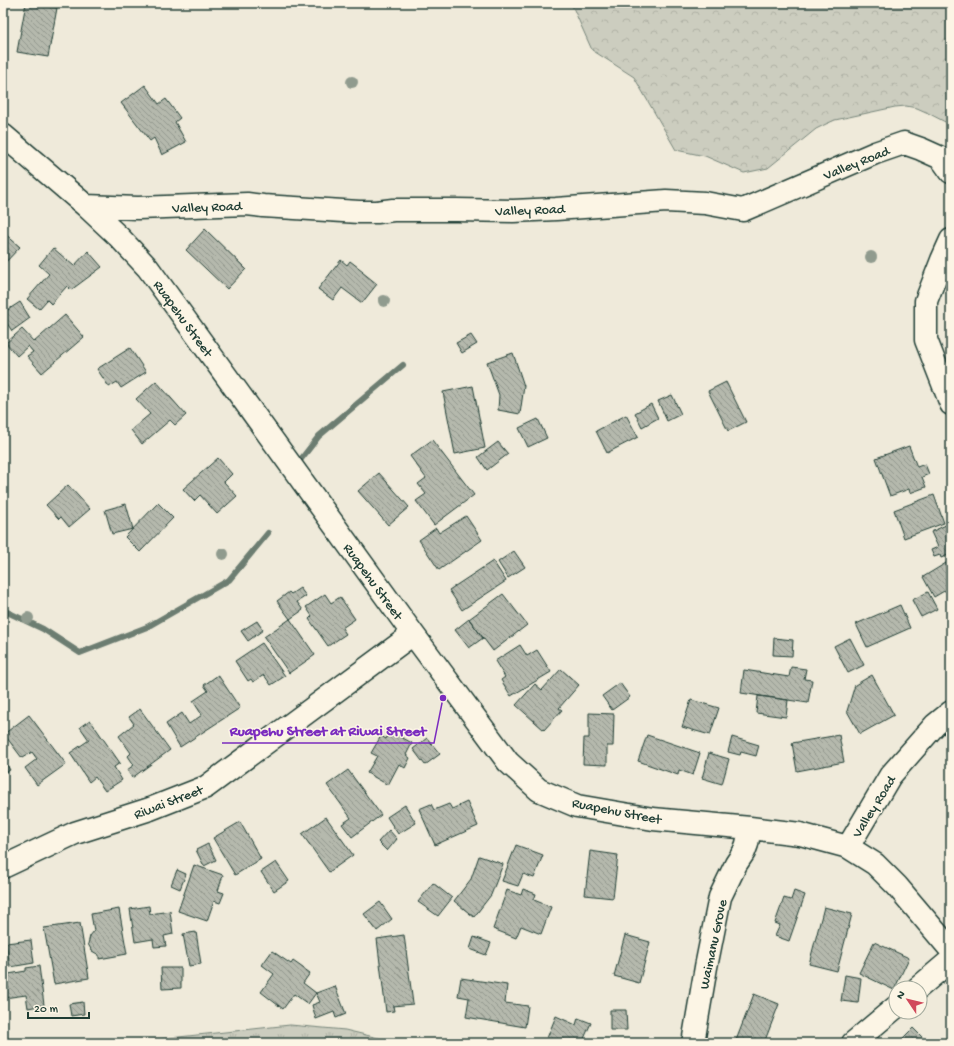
<svg xmlns="http://www.w3.org/2000/svg" width="954" height="1046" viewBox="0 0 954 1046" font-family="'Gochi Hand',sans-serif">
<style>
.forest{fill:url(#forest-crowns);stroke:#76857a}
.park{fill:url(#park-tufts);stroke:#76857a}
.lines{fill:none;stroke-linecap:round;stroke-linejoin:round}
.stream{stroke:#6c7d71;stroke-width:6}
.building{fill:url(#building-back-hatch);stroke:#1f3d34}
.minor-casing{stroke:#1f3d34;stroke-width:25}
.minor{stroke:#fcf5e5;stroke-width:22}
.tree{fill:#909b8e}
.labels{text-anchor:middle;stroke-width:3;stroke-linejoin:round;paint-order:stroke}
.street-label{font-size:14px;fill:#1f3d34;stroke:#fcf5e5}
.leader{fill:none;stroke:#7b2cbf;stroke-width:1.5}
.callout-dot{fill:#7b2cbf;stroke:#fcf5e5;stroke-width:1.5}
.callout-label{font-size:15px;text-anchor:middle;font-weight:bold;fill:#7b2cbf;stroke:#fcf5e5;stroke-width:3;stroke-linejoin:round;paint-order:stroke}
</style>
<defs>
<pattern id="forest-crowns" width="20" height="18" patternUnits="userSpaceOnUse"><rect width="20" height="18" fill="#cccdbf"/><path d="M2 6a3 3 0 1 1 6 0M12 15a3 3 0 1 1 6 0" fill="none" stroke="#afb1a5"/></pattern>
<pattern id="park-tufts" width="24" height="20" patternUnits="userSpaceOnUse"><rect width="24" height="20" fill="#cccdbf"/><path d="M3 7l-1-3M5 7V3M7 7l1-3M15 17l-1-3M17 17v-4M19 17l1-3" fill="none" stroke="#afb1a5"/></pattern>
<pattern id="building-back-hatch" width="6" height="6" patternUnits="userSpaceOnUse"><rect width="6" height="6" fill="#b5b9ad"/><path d="M-1 5l2 2M0 0l6 6M5-1l2 2" fill="none" stroke="#93988e"/></pattern>
</defs>
<rect width="100%" height="100%" fill="#efeada"/>
<filter id="ink" filterUnits="userSpaceOnUse"><feTurbulence type="fractalNoise" baseFrequency=".025" numOctaves="2"/><feDisplacementMap in="SourceGraphic" scale="8" xChannelSelector="R" yChannelSelector="G"/><feConvolveMatrix kernelMatrix="1 2 1 2 8 2 1 2 1" color-interpolation-filters="sRGB"/></filter>
<g filter="url(#ink)">
<path class="forest" d="M571 3H951V125L926 112 917 108 906 106 895 107 835 120 826 124 816 129 768 168 744 173 705 156 676 150 634 77 592 50Z"/>
<path class="park" d="M290 1025 345 1030 399 1043H123Z"/>
<g class="lines">
<path class="stream" d="M298 463 319 436 403 365
M3 610 43 629 80 653 147 627 229 580 268 533"/>
</g>
<path class="building" d="M26 3 57 8 48 57 17 52Z
M145 85 159 104 166 99 180 118 175 122 186 142 162 155 154 138 150 141 121 103Z
M205 229 246 269 227 289 186 250Z
M3 232 20 247 3 265Z
M53 248 74 266 88 251 102 267 71 290 67 286 51 304 47 300 39 309 27 299 49 274 39 265Z
M341 260 347 265 350 261 363 271 362 272 377 284 362 303 342 288 333 300 318 289Z
M20 302 30 318 12 331 3 317V313Z
M65 315 84 337 42 373 27 356 33 352 28 346 17 356 6 343 22 329 34 342Z
M471 335 477 344 462 353 456 343Z
M130 348 146 372 121 388 117 382 109 387 97 369Z
M513 353 524 386 520 414 498 410 499 395 487 362Z
M156 381 186 415 175 425 170 420 142 444 131 430 150 414 136 399Z
M726 382 746 422 728 431 708 391Z
M473 386 485 448 455 454 443 392Z
M672 395 681 414 667 421 658 401Z
M651 404 658 418 642 427 635 413Z
M626 415 638 437 607 453 596 431Z
M538 419 547 438 528 447 519 428Z
M432 440 474 495 434 525 416 501 426 494 418 484 426 478 410 456Z
M498 442 508 454 487 470 478 457Z
M909 446 917 467 925 464 929 474 922 477 926 487 910 493 909 489 890 496 876 458Z
M218 458 232 474 224 482 237 496 217 514 200 495 194 501 183 489Z
M379 473 409 507 388 525 358 491Z
M68 485 90 509 69 527 61 517 59 519 46 505Z
M934 495 944 523 904 538 894 510Z
M158 503 173 518 140 552 125 537Z
M126 504 133 529 112 534 105 510Z
M466 516 482 540 439 570 419 540 436 528 439 533Z
M948 524 949 528 951 527V554L941 558 940 555 934 557 931 550 938 547 931 532Z
M514 551 525 567 508 578 498 562Z
M951 560V587L934 597 923 577Z
M493 561 506 581 462 610 449 590Z
M300 588 306 596 297 602 303 610 290 619 277 601 289 592 291 594Z
M928 592 937 609 921 617 912 600Z
M325 594 331 603 340 597 355 619 342 628 346 634 328 646 309 619 312 616 306 607Z
M503 594 527 625 493 651 469 619Z
M900 605 910 628 867 647 856 624Z
M290 619 315 655 289 673 264 637Z
M469 619 483 638 469 648 455 630Z
M257 621 263 630 248 641 241 631Z
M774 638 793 640 792 656 773 655Z
M850 638 864 665 848 673 834 646Z
M262 643 285 676 271 685 264 675 253 682 251 679 248 681 235 661Z
M520 645 527 656 537 650 551 672 511 696 501 680 505 677 495 661Z
M791 667 806 669 804 679 812 680 808 703 741 693 744 670 789 677Z
M561 669 579 685 559 708 562 710 544 730 516 705 535 684 542 690Z
M218 675 240 708 180 747 166 724 182 713 189 724 202 715 193 701 208 691 204 685Z
M872 675 894 715 860 734 847 711 855 685Z
M620 683 630 697 612 710 602 696Z
M758 696 788 700 786 717 756 713Z
M691 700 719 708 710 735 682 727Z
M140 709 170 750 132 778 127 770 134 765 128 756 131 753 119 736 134 724 129 717Z
M589 713 614 714 613 746H607V765L583 764 584 738H589Z
M29 715 66 764 37 785 25 768 37 759 32 752 22 758 4 734Z
M90 720 120 763 114 767 122 780 105 791 95 777 89 782 70 753 89 740 80 727Z
M390 731 412 743 406 755 410 758 405 768 399 764 388 785 367 773 377 756 371 753 381 736 386 739Z
M647 735 700 753 693 775 679 770 678 775 638 761Z
M839 735 844 762 797 771 792 743Z
M732 737 759 745 756 756 741 752 740 755 728 752Z
M427 738 440 754 425 765 413 749Z
M709 753 729 759 722 784 702 778Z
M3 759 10 770 3 774Z
M348 770 381 815 352 837 342 824 351 818 327 785Z
M467 802 478 826 435 845 419 809 431 804 434 810 449 804 452 809Z
M405 805 416 823 398 834 387 817Z
M326 817 353 855 329 872 302 834Z
M240 822 261 859 235 875 213 838Z
M389 830 397 839 387 851 378 842Z
M208 844 216 860 204 866 196 850Z
M516 845 543 855 534 878 523 874 518 886 502 881Z
M590 851 618 855 613 898 585 895Z
M479 856 503 864 491 895 474 917 454 901 471 879Z
M276 862 289 881 274 891 261 872Z
M194 865 223 875 218 891 224 893 220 903 214 901 207 921 178 911Z
M177 870 186 874 180 889 171 885Z
M433 883 452 898 438 916 418 902Z
M523 889 536 894 534 900 551 907 541 934 521 926 516 938 493 929 507 890 521 895Z
M794 891 805 895 789 941 775 936 780 925 775 923 784 898 791 900Z
M380 902 392 919 377 931 364 914Z
M149 906 150 914 170 911 173 934 164 936 166 946 154 947 153 939 135 942 130 909Z
M824 907 852 914 837 971 809 964Z
M119 909 127 954 99 959V955L92 951 88 944 90 936 94 931 91 914Z
M80 923 89 978 54 984 44 928Z
M196 932 201 964 189 966 183 934Z
M404 935 413 1004 393 1006 394 1011 386 1012 377 939Z
M625 935 650 942 639 983 614 976Z
M474 937 491 943 486 955 470 949Z
M31 940 34 963 10 967 6 943Z
M874 942 909 958 894 990 859 973Z
M272 951 291 964 293 961 310 973 303 983 316 993 308 1004 294 994 283 1009 261 992 274 974 262 965Z
M39 966 44 1005 28 1008 26 995 4 998 3 975 26 971V968Z
M161 968H181V988L162 989Z
M845 975 861 978 858 1003 841 1001Z
M461 978 507 985 505 1003 528 1006 525 1027 466 1017 469 998 458 996Z
M335 986 346 1014 336 1018 334 1012 316 1019 312 1005 320 1002 316 993Z
M754 994 779 1004 764 1043H735Z
M83 1002 84 1014 71 1016 69 1004Z
M610 1010H626L627 1030H610Z
M556 1016 576 1025 578 1018 591 1023 582 1043H545Z
M913 1028 928 1043H904L901 1040Z"/>
<g class="lines">
<g class="minor-casing">
<path id="minor" d="M3 135 86 206 119 237 148 268 413 634 508 762 539 790 577 806 653 819 750 828 800 834 848 847 875 864 897 886 951 950
M86 206 138 208 247 204 263 206 359 212H377L393 210H457L513 211 556 209 666 201 705 203 743 210 875 153 904 143 921 149 941 158 951 172
M951 240 942 260 926 301V340L951 404
M848 847 890 776 935 725 951 712
M3 867 75 833 150 809 206 787 413 634
M918 988 951 960
M693 1043 706 967 720 897 736 864 744 852 747 844 750 828
M853 1043 896 1007"/>
</g>
<use href="#minor" class="minor"/>
</g>
<g class="tree">
<circle cx="352" cy="82" r="6"/>
<circle cx="871" cy="257" r="6"/>
<circle cx="384" cy="301" r="6"/>
<circle cx="223" cy="554" r="6"/>
<circle cx="28" cy="618" r="6"/>
</g>
</g>
<g class="labels">
<g class="street-label">
<text transform="translate(856 162) rotate(-22)" y="5">Valley Road</text>
<text transform="translate(207 206) rotate(-2)" y="5">Valley Road</text>
<text transform="translate(530 209) rotate(-2)" y="5">Valley Road</text>
<text transform="translate(184 318) rotate(54)" y="5">Ruapehu Street</text>
<text transform="translate(374 581) rotate(54)" y="5">Ruapehu Street</text>
<text transform="translate(168 801) rotate(-21)" y="5">Riwai Street</text>
<text transform="translate(873 806) rotate(-58)" y="5">Valley Road</text>
<text transform="translate(617 810) rotate(11)" y="5">Ruapehu Street</text>
<text transform="translate(712 944) rotate(-78)" y="5">Waimanu Grove</text>
</g>
</g>
<path class="leader" d="M443 698L434 743H222"/>
<circle class="callout-dot" cx="443" cy="698" r="4"/>
<g class="callout-label">
<text x="328" y="735">Ruapehu Street at Riwai Street</text>
</g>
<rect width="954" height="1046" fill="none" stroke="#fcf5e5" stroke-width="16"/>
<rect x="8" y="8" width="938" height="1030" fill="none" stroke="#1f3d34" stroke-width="1.5" filter="url(#ink)"/>
<g transform="translate(908 1000) rotate(305)"><circle r="19" fill="#fcf5e5" stroke="#a4ab9e"/>
<path d="M0-3L7 15L0 10L-7 15Z" fill="#d1495b"/>
<text y="-6" font-size="11" font-weight="bold" text-anchor="middle" fill="#1f3d34">N</text>
</g>
<path d="M28 1012v6h61v-6" fill="none" stroke="#1f3d34" stroke-width="2"/>
<text x="34" y="1012" font-size="12" fill="#1f3d34" stroke="#fcf5e5" stroke-width="3" paint-order="stroke">20 m</text>
</svg>
